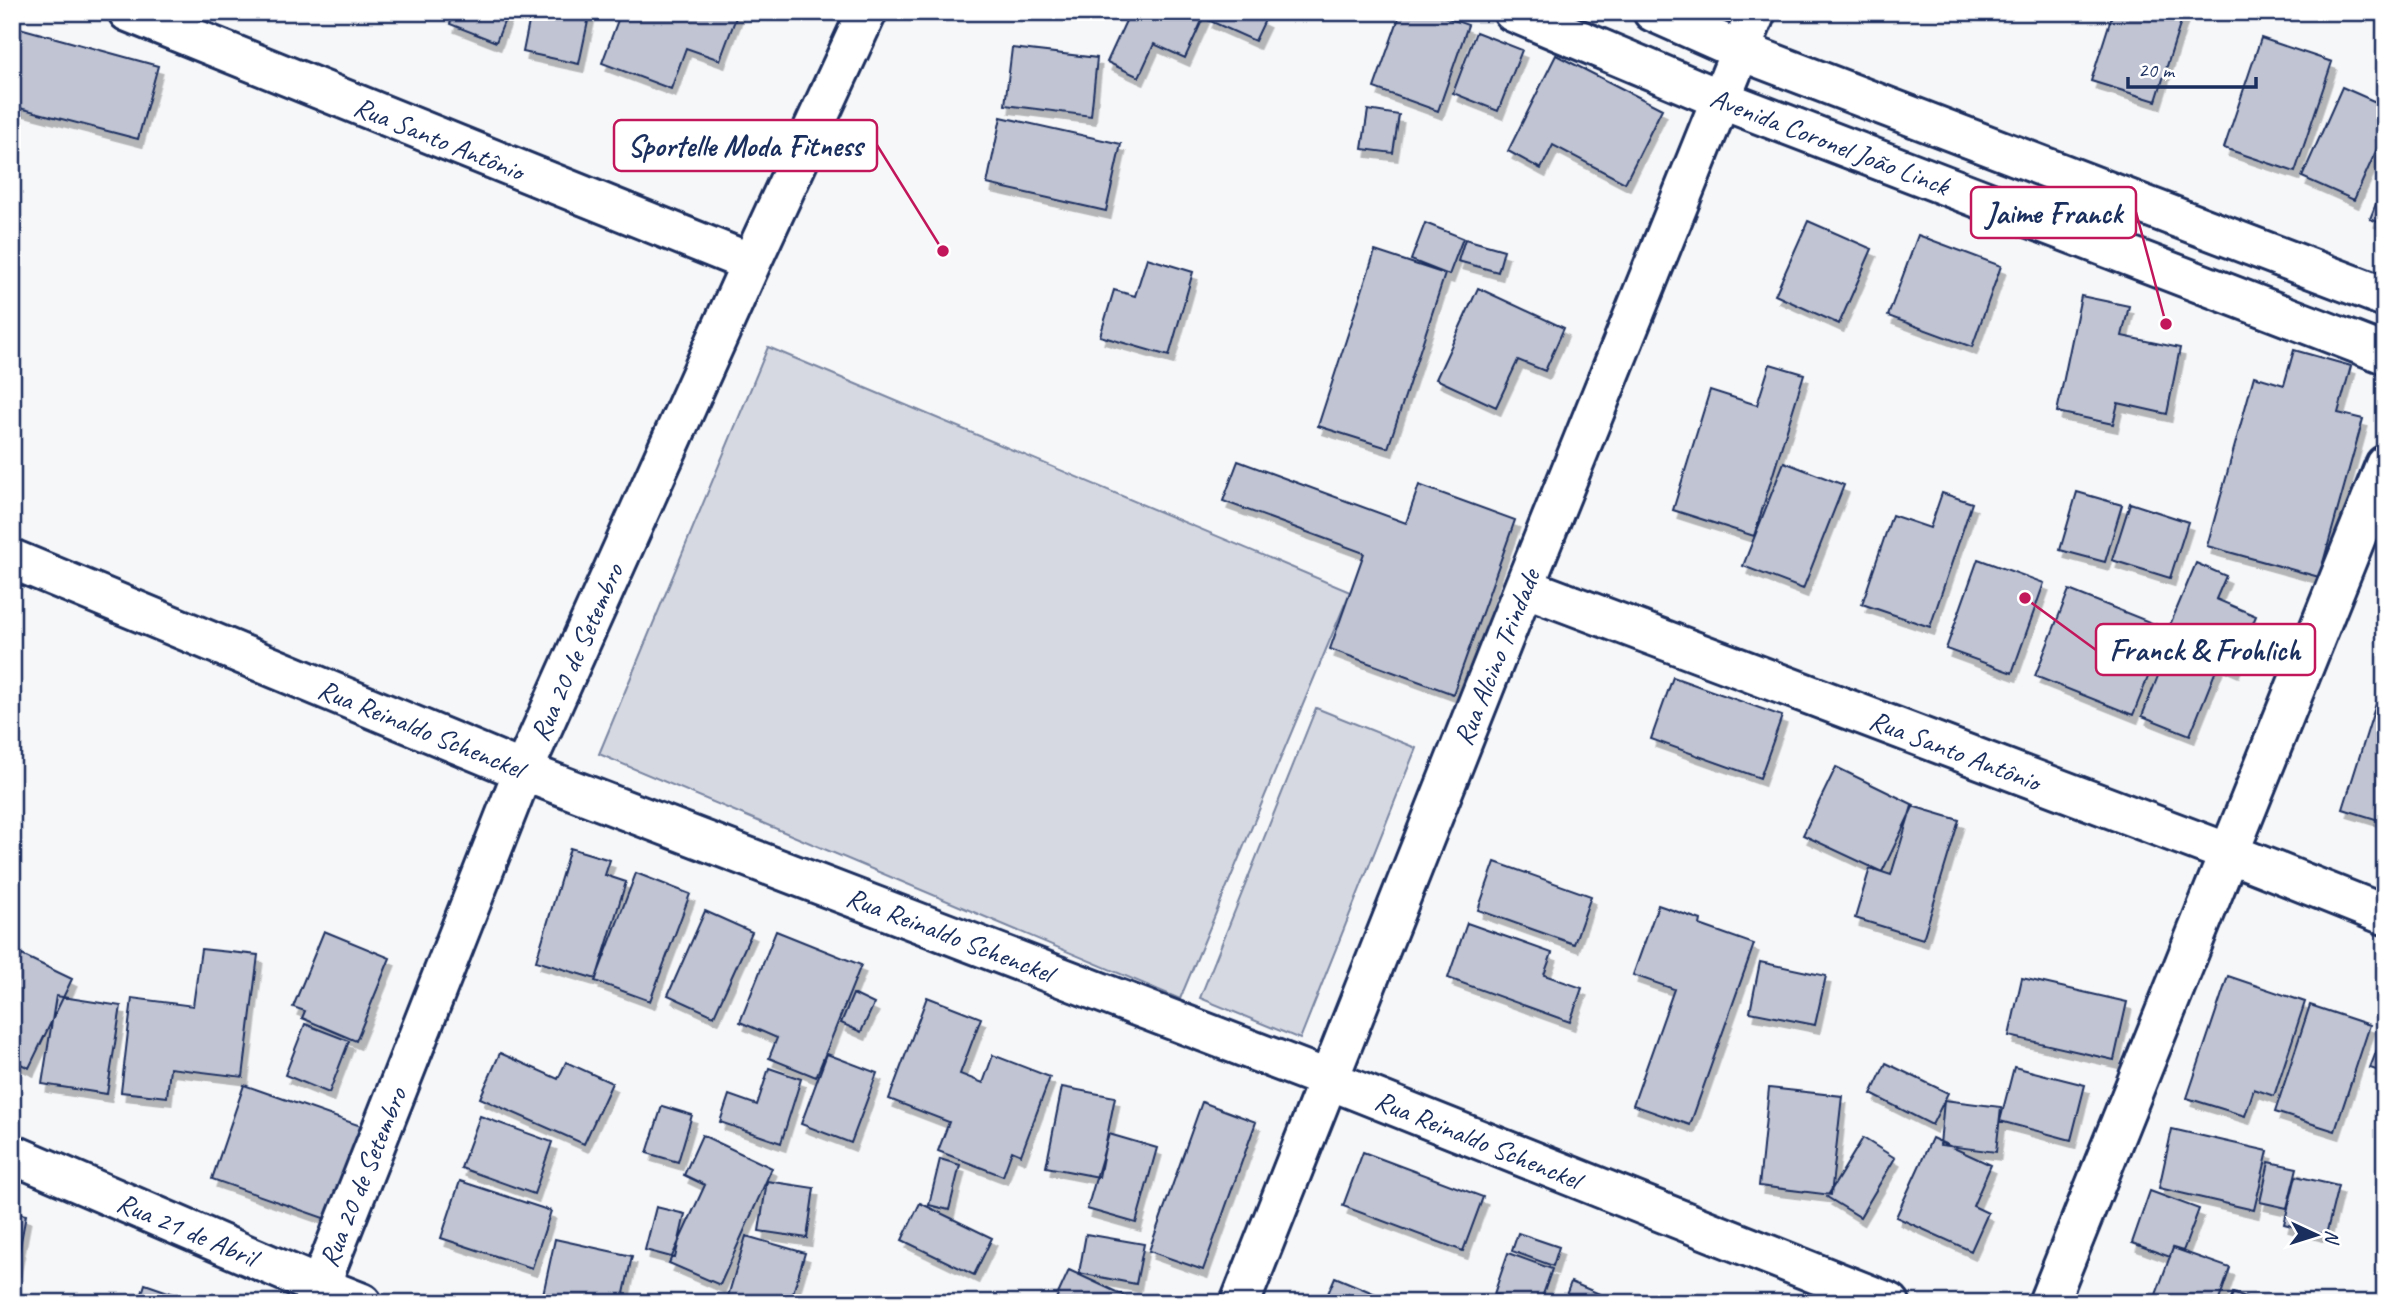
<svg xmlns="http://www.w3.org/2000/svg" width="2397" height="1315" viewBox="0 0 2397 1315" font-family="Caveat,sans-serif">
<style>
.green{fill:#d6d9e2;stroke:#7884a0;stroke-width:2}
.building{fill:#c0c4d3;stroke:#1b2f5e;stroke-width:2;filter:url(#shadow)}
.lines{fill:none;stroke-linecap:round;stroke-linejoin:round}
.minor-casing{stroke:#1b2f5e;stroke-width:44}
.major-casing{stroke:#1b2f5e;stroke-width:44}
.minor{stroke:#fff;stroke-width:38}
.major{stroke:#fff;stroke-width:38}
.labels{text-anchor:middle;stroke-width:5;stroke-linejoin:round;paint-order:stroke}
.street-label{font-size:28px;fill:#1b2f5e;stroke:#fff}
.leader{fill:none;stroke:#c2185b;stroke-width:2.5}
.callout-dot{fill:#c2185b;stroke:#fff;stroke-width:2.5}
.callout{fill:#fff;stroke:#c2185b;stroke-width:2.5}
.callout-label{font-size:30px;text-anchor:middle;font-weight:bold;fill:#1b2f5e}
</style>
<defs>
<filter id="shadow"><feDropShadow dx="4.5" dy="8" stdDeviation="0" flood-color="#0004"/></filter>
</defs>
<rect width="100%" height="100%" fill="#f6f7f9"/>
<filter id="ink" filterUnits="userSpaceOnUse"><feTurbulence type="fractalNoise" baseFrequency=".0143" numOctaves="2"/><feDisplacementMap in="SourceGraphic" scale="14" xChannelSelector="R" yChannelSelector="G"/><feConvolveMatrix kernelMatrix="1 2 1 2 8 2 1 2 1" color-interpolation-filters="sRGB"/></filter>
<g filter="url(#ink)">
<path class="green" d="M768 347 1350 592 1180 999 599 754Z
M1316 708 1416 748 1300 1039 1200 998Z"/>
<path class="building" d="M454 12H508L496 42 450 24Z
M531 12H590L579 64 523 52Z
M621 12H738L720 60 686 48 671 89 602 63Z
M1130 12H1206L1185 58 1154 44 1139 77 1107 62Z
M1211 12H1248L1265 20 1255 41 1208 20Z
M1401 12H1431L1468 25 1438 111 1374 88Z
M2113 12H2184L2156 101 2091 81Z
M16 27 158 66 138 139 12 106V40Z
M1476 32 1522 50 1498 111 1453 93Z
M2261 38 2332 62 2295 172 2224 148Z
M1012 48 1097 58 1091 116 1005 105Z
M1556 55 1662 109 1625 183 1553 145 1541 169 1508 151Z
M2342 87 2385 106V131L2354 200 2302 177Z
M1368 110 1399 115 1393 153 1362 149Z
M1001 117 1121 144 1106 211 987 184Z
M2385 181V225L2370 219Z
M1808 221 1872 249 1839 324 1775 295Z
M1425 223 1463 238 1449 275 1411 260Z
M1918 235 2001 266 1972 347 1888 316Z
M1465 239 1504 250 1498 272 1458 261Z
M1375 251 1445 274 1388 448 1318 426Z
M1147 258 1193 272 1169 356 1100 336 1114 290 1135 296Z
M1478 288 1564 328 1545 371 1518 360 1496 407 1436 379Z
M2081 296 2129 306 2122 336 2180 348 2167 414 2118 403 2113 424 2057 412Z
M2294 350 2351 366 2338 413 2363 419 2319 577 2207 546 2254 376 2284 385Z
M1770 364 1804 374 1754 536 1673 510 1710 390 1757 405Z
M1238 461 1406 523 1419 485 1515 520 1453 694 1330 649 1364 553 1223 501Z
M1784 462 1844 485 1803 589 1743 566Z
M2077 492 2122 505 2105 562 2060 550Z
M1942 493 1972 503 1930 627 1862 604 1892 515 1930 528Z
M2130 503 2188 522 2170 578 2112 560Z
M1978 559 2044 583 2012 673 1946 649Z
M2196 563 2226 576 2216 599 2256 616 2234 669 2164 639Z
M2069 590 2167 629 2133 715 2035 676Z
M2170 646 2218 665 2190 735 2142 716Z
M1673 677 1782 716 1760 778 1651 739Z
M2381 688 2385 689V822L2343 809Z
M1836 767 1914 805 1882 872 1803 835Z
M1912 806 1959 820 1923 939 1855 918 1870 868 1891 875Z
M570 848 610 860 605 875 626 882 596 979 536 961Z
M1495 862 1591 896 1574 944 1478 910Z
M636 873 690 894 650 1001 595 981Z
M1658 905 1701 920 1700 925 1754 944 1690 1125 1633 1105 1674 989 1633 975Z
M705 911 752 932 714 1016 668 995Z
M1467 923 1552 953 1544 975 1582 988 1570 1022 1448 978Z
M324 931 390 958 356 1041 302 1018 305 1011 293 1007Z
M776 931 861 965 816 1077 769 1058 777 1038 740 1022Z
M201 949 258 955 243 1077 170 1068 167 1097 121 1092 132 998 193 1006Z
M22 955 72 979 29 1068 12 1060V975Z
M1760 962 1826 976 1815 1025 1750 1012Z
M2228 976 2305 1002 2274 1096 2254 1089 2245 1116 2187 1098Z
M2022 978 2127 1002 2114 1060 2009 1036Z
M853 994 874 1004 861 1032 841 1023Z
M56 996 121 1006 107 1094 42 1084Z
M927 997 981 1018 960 1074 983 1083 993 1055 1050 1077 1021 1155 1012 1151 1003 1176 938 1151 949 1122 889 1099Z
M2310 1005 2370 1025 2335 1131 2275 1112Z
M305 1024 349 1041 329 1093 285 1075Z
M2385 1029V1073L2370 1068Z
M500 1053 558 1079 566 1062 612 1083 584 1144 480 1098Z
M827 1054 877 1073 851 1143 801 1124Z
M1886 1063 1948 1093 1932 1125 1871 1094Z
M2014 1067 2085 1085 2071 1140 2000 1121Z
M769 1068 801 1079 781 1143 720 1122 729 1095 757 1105Z
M244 1085 361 1126 329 1220 212 1179Z
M1062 1087 1115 1097 1099 1177 1046 1167Z
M1769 1088 1842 1096 1831 1195 1759 1186Z
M1944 1100 2001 1107 1996 1152 1940 1145Z
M1202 1102 1256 1122 1203 1270 1149 1251Z
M662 1106 692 1115 678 1162 647 1153Z
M480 1116 552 1142 534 1194 461 1168Z
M2172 1129 2268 1151 2254 1210 2159 1188Z
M1109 1134 1157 1148 1136 1223 1087 1209Z
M702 1135 772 1168 720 1285 669 1263 705 1185 684 1175Z
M1863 1138 1895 1158 1860 1217 1827 1197Z
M1932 1138 1991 1165 1973 1206 1988 1213 1971 1251 1896 1217Z
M1363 1152 1483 1197 1463 1251 1343 1206Z
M940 1159 960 1165 949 1210 929 1205Z
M2269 1162 2297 1168 2287 1208 2260 1202Z
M2296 1176 2338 1186 2326 1235 2284 1224Z
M460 1181 551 1211 532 1268 441 1238Z
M767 1181 814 1188 807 1238 759 1231Z
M2150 1191 2199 1209 2183 1251 2173 1248 2170 1257 2132 1243Z
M920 1203 992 1238 974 1275 902 1240Z
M656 1207 685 1214 675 1258 645 1250Z
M12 1212 26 1215 16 1268H12Z
M1518 1233 1559 1247 1553 1266 1512 1251Z
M1086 1234 1144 1244 1136 1284 1079 1273Z
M746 1236 805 1253 790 1303H726Z
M555 1239 632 1256 622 1303H557L542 1299Z
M2173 1248 2230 1268 2218 1303H2153Z
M1508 1253 1552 1269 1540 1303H1518L1494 1294Z
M1069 1270 1140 1303H1054Z
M1335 1277 1397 1303H1324Z
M1571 1282 1621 1303H1563Z
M145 1284 200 1303H139Z
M2233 1293 2258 1303H2229Z"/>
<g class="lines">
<g class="minor-casing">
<path id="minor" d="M128 12 751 263
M12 559 523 771 1327 1079 1890 1303
M1524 587 2229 853 2385 915
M12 1154 319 1286 362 1303
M313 1303 523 771 751 263 867 12
M1240 1303 1524 587 1756 12
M2048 1303 2385 465"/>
</g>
<g class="major-casing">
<path id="major" d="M1513 12 1720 99 2385 354
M1653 12 1741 51 2385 297"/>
</g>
<use href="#minor" class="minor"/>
<use href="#major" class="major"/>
</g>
</g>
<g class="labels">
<g class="street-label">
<text transform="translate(439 138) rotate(22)" y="10">Rua Santo Antônio</text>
<text transform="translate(1830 141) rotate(21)" y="10">Avenida Coronel João Linck</text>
<text transform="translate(576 652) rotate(-66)" y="10">Rua 20 de Setembro</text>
<text transform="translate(1496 657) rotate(-68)" y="10">Rua Alcino Trindade</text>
<text transform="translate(421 728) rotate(22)" y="10">Rua Reinaldo Schenckel</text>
<text transform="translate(1955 750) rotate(21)" y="10">Rua Santo Antônio</text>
<text transform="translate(950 934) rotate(21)" y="10">Rua Reinaldo Schenckel</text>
<text transform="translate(1478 1139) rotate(22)" y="10">Rua Reinaldo Schenckel</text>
<text transform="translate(362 1177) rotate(-68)" y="10">Rua 20 de Setembro</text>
<text transform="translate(187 1229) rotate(23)" y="10">Rua 21 de Abril</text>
</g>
</g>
<path class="leader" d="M943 251L877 145M2166 324L2136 212M2025 598L2096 650"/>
<g class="callout-dot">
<circle cx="943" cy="251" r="7"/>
<circle cx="2166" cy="324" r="7"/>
<circle cx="2025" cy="598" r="7"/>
</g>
<g class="callout">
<rect x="614" y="120" width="263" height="51" rx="7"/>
<rect x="1971" y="187" width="165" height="51" rx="7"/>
<rect x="2096" y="624" width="219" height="51" rx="7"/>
</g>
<g class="callout-label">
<text x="745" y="156">Sportelle Moda Fitness</text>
<text x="2054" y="223">Jaime Franck</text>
<text x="2205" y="660">Franck &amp; Frohlich</text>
</g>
<rect width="2397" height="1315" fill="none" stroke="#fff" stroke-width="42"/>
<rect x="21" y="21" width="2355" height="1273" fill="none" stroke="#1b2f5e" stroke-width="2.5" filter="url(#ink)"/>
<g transform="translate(2316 1235) rotate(94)" stroke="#ffffff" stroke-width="5" paint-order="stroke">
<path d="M0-5L12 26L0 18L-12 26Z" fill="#1b2f5e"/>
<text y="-10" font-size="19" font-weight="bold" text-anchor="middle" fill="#1b2f5e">N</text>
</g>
<path d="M2128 77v10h128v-10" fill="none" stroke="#1b2f5e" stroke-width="3.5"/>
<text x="2138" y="77" font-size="21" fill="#1b2f5e" stroke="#ffffff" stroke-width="5" paint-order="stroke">20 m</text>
</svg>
